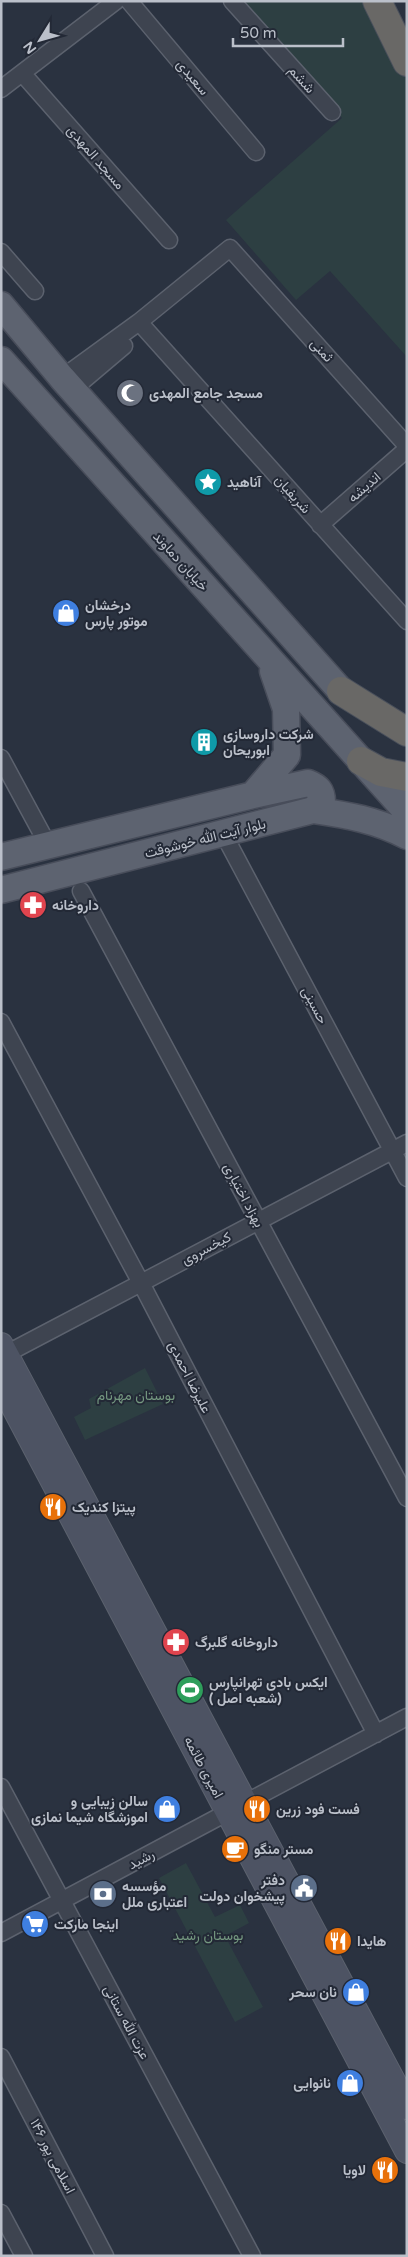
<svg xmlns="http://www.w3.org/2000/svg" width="408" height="2257" viewBox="0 0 408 2257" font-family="'Varela Round',Vazirmatn,sans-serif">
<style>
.green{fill:#2d3f42}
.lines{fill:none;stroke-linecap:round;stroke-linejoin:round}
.minor-casing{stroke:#5c626e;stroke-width:19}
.secondary-casing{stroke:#5c626e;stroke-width:26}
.primary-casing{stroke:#484d5a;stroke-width:29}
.trunk-casing{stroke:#494f5b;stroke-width:30}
.minor{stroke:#3e4450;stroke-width:16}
.secondary{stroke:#4d5363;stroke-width:24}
.primary{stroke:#5d6370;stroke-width:26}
.trunk{stroke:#696866;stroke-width:28}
.labels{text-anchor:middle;stroke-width:4;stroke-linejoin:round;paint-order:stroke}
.street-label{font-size:14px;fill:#bbc0ca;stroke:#232936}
.poi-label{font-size:14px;font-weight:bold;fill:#bbc0ca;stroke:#232936;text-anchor:start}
.park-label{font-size:14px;fill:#759880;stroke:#232936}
</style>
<rect width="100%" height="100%" fill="#2a3240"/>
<path class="green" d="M239 1H369L407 71V357L330 271 296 300 226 220 342 118Z
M145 1368 163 1404 85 1440 74 1417 91 1408 89 1399Z
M186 1863 215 1917 240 1905 249 1923 225 1936 263 2007 235 2022 159 1878Z"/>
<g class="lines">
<g class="minor-casing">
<path id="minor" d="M129 1 256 152
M232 1 332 112
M22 73 169 240
M1 89 116 1
M1 252 35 291
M139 322 407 621
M62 378 139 322 230 248 407 446
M72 390 124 346
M320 525 407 449
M1 758 48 845
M223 833 407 1178
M81 891 407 1498
M1 1022 141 1283 376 1734
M6 1354 407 1143
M1 1787 252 2256
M245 1803 407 1717
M1 1933 228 1812
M1 2057 105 2256
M1 2213 24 2256"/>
</g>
<g class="secondary-casing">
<path id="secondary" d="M1 1345 407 2107
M1 1383 407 2151"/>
</g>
<g class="primary-casing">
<path id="primary" d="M1 305 62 378 341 691
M1 360 407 812
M253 795 308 783C318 787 322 791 322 802L313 810
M1 857 253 795 287 755 286 709 273 671
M1 890 313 810C347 815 377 820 407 836"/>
</g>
<g class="trunk-casing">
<path id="trunk" d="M377 1 407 62
M341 691 407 732
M361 761 381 772 407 777"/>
</g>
<use href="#minor" class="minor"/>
<use href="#secondary" class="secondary"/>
<use href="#primary" class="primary"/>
<use href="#trunk" class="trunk"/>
</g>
<defs>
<g id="mosque-disc" transform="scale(1.4375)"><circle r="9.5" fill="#6b7280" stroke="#232936"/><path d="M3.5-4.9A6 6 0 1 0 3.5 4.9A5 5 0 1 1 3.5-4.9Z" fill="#fff"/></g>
<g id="sight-disc" transform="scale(1.4375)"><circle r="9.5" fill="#0f9aa8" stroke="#232936"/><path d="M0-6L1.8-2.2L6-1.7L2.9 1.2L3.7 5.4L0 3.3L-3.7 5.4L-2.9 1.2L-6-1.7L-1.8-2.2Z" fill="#fff"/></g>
<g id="shop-disc" transform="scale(1.4375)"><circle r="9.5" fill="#3f7fe0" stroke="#232936"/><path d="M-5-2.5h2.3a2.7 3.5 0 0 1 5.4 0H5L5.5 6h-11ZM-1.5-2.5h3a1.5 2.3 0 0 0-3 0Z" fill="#fff"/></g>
<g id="building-disc" transform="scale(1.4375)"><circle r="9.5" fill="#0f9aa8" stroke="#232936"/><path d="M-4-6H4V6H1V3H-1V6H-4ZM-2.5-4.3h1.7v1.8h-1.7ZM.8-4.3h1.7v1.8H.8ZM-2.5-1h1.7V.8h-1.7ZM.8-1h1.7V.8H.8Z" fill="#fff"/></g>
<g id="pharmacy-disc" transform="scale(1.4375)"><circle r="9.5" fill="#e0444e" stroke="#232936"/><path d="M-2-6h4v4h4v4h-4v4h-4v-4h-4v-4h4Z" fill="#fff"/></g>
<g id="restaurant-disc" transform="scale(1.4375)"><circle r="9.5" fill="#e8710a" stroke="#232936"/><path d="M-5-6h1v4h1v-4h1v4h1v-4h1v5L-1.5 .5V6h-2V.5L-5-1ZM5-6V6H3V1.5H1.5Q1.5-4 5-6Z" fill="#fff"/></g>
<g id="stadium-disc" transform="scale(1.4375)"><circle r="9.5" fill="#2e9e5b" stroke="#232936"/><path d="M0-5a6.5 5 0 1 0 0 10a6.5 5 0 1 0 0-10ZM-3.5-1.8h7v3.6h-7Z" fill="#fff"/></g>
<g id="cafe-disc" transform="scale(1.4375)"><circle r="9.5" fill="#e8710a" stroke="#232936"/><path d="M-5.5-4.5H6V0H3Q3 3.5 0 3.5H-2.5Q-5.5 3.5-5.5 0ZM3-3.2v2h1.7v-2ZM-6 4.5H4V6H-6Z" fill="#fff"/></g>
<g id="civic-disc" transform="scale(1.4375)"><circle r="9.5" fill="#5c6f8a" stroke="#232936"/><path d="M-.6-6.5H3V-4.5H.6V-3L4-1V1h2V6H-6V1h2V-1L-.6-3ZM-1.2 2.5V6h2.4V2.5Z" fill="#fff"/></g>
<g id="bank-disc" transform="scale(1.4375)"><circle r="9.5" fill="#5c6f8a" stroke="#232936"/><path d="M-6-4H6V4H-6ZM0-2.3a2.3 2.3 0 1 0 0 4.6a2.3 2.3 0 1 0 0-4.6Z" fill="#fff"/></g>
<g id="supermarket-disc" transform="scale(1.4375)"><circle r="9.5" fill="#3f7fe0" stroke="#232936"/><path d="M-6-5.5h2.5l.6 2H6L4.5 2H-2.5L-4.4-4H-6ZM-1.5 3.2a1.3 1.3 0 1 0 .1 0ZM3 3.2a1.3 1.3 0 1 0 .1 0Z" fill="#fff"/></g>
</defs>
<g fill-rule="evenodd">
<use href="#mosque-disc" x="130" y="393"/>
<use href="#sight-disc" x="208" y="482"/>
<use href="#shop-disc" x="66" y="613"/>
<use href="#building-disc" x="204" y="742"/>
<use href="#pharmacy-disc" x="33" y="905"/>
<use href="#restaurant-disc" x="53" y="1507"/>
<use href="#pharmacy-disc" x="176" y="1642"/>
<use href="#stadium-disc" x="190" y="1690"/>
<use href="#shop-disc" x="167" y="1809"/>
<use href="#restaurant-disc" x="257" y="1809"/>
<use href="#cafe-disc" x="235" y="1849"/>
<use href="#civic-disc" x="304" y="1888"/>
<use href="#bank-disc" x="103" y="1894"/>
<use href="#supermarket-disc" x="35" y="1924"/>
<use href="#restaurant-disc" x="338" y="1941"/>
<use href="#shop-disc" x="356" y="1992"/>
<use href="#shop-disc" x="350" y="2083"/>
<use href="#restaurant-disc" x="385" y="2170"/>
</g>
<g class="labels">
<g class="street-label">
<text transform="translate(193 77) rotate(50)" y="5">سعیدی</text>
<text transform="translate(302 79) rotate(48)" y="5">ششم</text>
<text transform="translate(96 157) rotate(49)" y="5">مسجد المهدی</text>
<text transform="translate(322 350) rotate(48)" y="5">ثمنی</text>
<text transform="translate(364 487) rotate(-41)" y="5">اندیشه</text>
<text transform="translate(293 494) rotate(48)" y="5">شریفیان</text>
<text transform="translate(181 561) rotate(48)" y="5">خیابان دماوند</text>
<text transform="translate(205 838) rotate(-14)" y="5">بلوار آیت الله خوشوقت</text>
<text transform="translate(315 1005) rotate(62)" y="5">حسینی</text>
<text transform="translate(244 1195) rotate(62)" y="5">بهزاد اختیاری</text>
<text transform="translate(206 1248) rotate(-28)" y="5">کیخسروی</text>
<text transform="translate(190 1377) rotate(63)" y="5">علیرضا احمدی</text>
<text transform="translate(204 1767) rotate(62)" y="5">امیری طائمه</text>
<text transform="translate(141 1859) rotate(-28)" y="5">رشید</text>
<text transform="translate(127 2022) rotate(62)" y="5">عزت الله ستانی</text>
<text transform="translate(53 2156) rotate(63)" y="5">۱۴۶ اسلامی پور</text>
</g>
<g class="poi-label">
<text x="149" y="398">مسجد جامع المهدی</text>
<text x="227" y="487">آناهید</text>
<text x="85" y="610">درخشان<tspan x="85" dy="16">موتور پارس</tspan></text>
<text x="223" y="739">شرکت داروسازی<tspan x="223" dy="16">ابوریحان</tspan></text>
<text x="52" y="910">داروخانه</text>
<text x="72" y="1512">پیتزا کندیک</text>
<text x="195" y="1647">داروخانه گلبرگ</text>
<text x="209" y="1687">ایکس بادی تهرانپارس<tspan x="209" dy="16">( شعبه اصل)</tspan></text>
<text x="148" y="1806" text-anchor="end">سالن زیبایی و<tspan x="148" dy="16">اموزشگاه شیما نمازی</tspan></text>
<text x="276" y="1814">فست فود زرین</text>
<text x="254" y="1854">مستر منگو</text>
<text x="285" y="1885" text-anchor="end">دفتر<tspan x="285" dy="16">پیشخوان دولت</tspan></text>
<text x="122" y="1891">مؤسسه<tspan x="122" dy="16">اعتباری ملل</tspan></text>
<text x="54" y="1929">اینجا مارکت</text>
<text x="357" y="1946">هایدا</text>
<text x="337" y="1997" text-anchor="end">نان سحر</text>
<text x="331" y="2088" text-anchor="end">نانوایی</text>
<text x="366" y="2175" text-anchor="end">لاویا</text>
</g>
<g class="park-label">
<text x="136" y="1400">بوستان مهرنام</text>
<text x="208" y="1940">بوستان رشید</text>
</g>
</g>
<rect width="408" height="2257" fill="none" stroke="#bbc0ca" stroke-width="5"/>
<g transform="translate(40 40) rotate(233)" stroke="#232936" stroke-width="4" paint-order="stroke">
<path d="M0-4L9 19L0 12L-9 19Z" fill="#bbc0ca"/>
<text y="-8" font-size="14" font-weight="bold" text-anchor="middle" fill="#bbc0ca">N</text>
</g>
<path d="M233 38v8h110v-8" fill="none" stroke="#bbc0ca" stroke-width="2.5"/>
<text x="240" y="38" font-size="15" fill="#bbc0ca" stroke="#232936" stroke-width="4" paint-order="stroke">50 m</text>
</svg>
